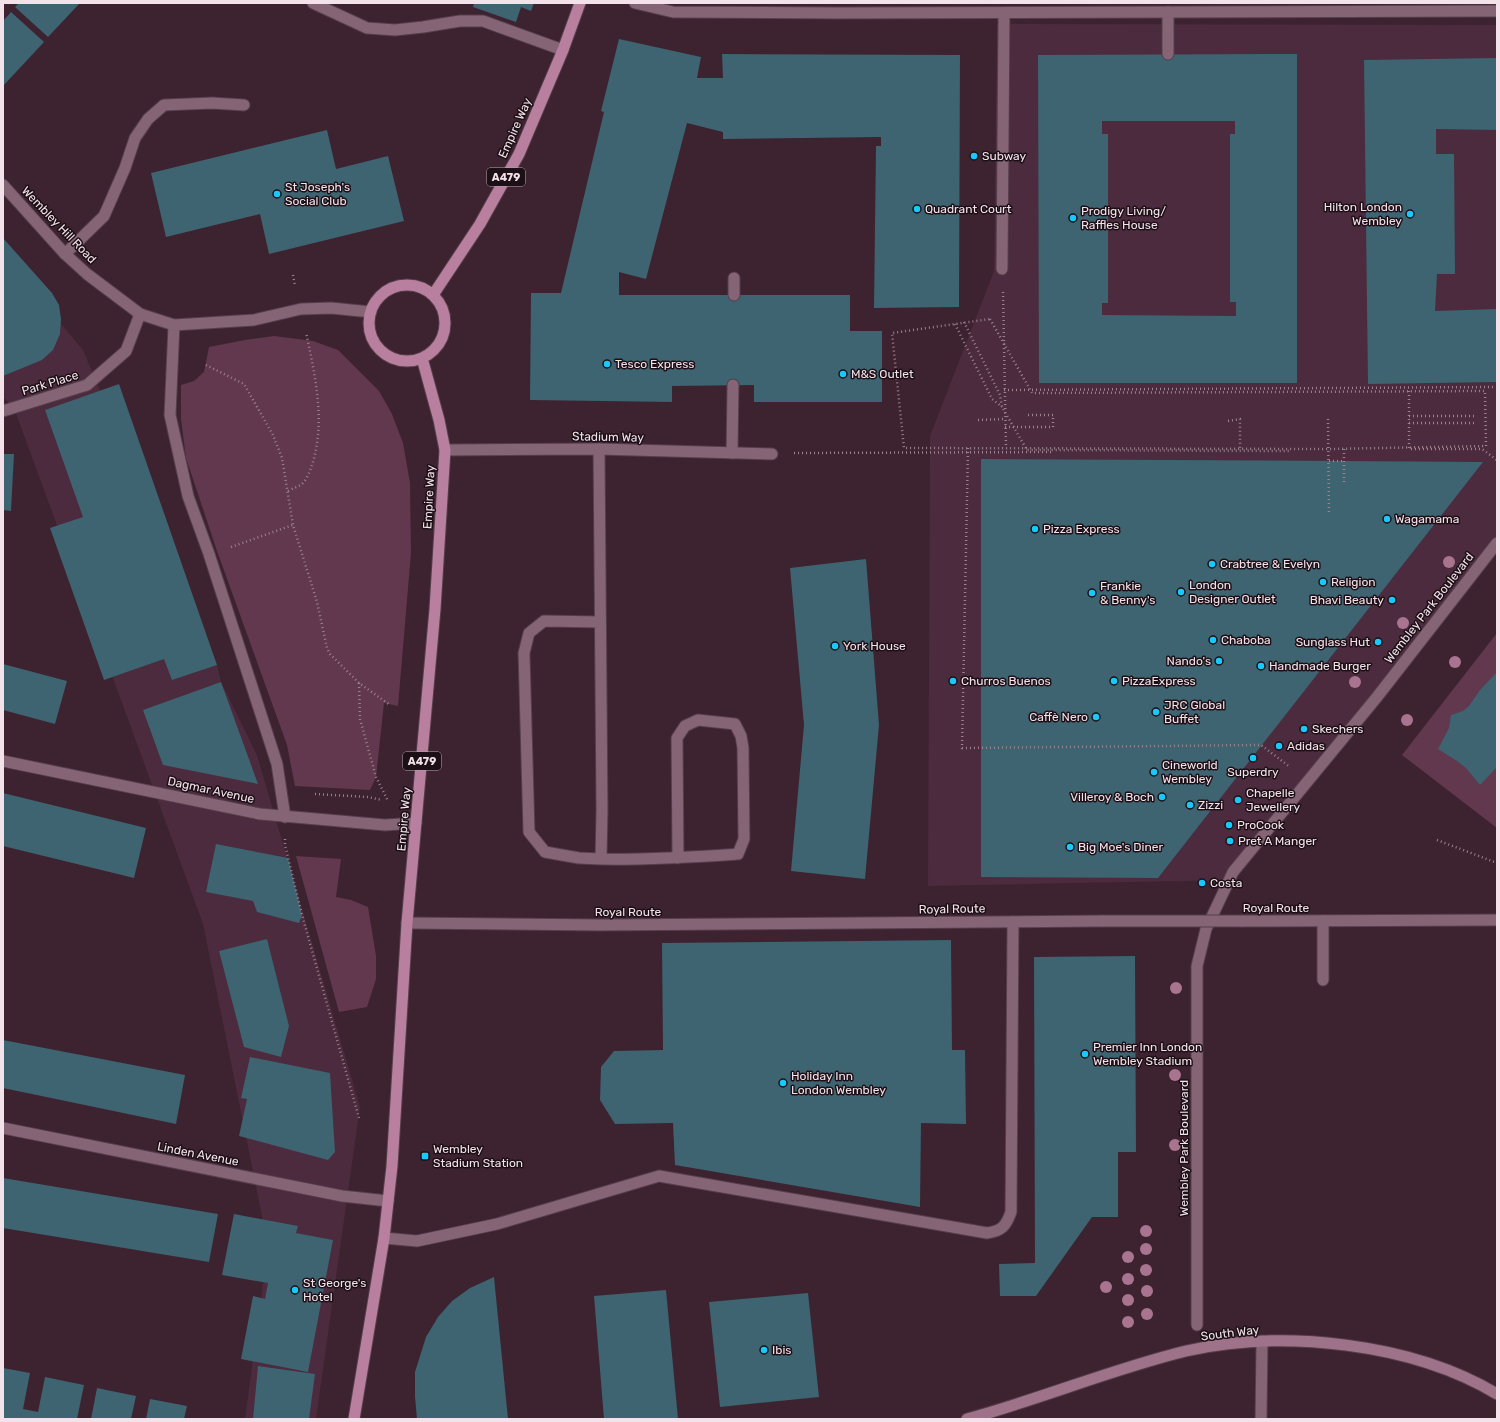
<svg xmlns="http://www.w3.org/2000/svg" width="1500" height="1422" viewBox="0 0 1500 1422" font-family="Rubik,sans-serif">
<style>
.built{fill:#4b2b3d}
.green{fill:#62384f}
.building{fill:#3e6371;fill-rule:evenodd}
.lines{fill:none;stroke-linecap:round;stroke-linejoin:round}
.service-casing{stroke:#553e4b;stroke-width:13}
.pedestrian-casing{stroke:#553e4b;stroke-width:13}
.minor-casing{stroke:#553e4b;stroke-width:13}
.tertiary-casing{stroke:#553e4b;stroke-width:13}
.secondary-casing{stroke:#553e4b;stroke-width:13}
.primary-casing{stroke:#553e4b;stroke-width:13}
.path{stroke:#9a838f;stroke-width:2.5;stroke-dasharray:1 3;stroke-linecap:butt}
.service{stroke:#846475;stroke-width:11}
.pedestrian{stroke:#846475;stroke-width:11}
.minor{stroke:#846475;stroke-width:11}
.tertiary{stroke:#846475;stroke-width:11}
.secondary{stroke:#9e7289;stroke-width:11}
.primary{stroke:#b97f9e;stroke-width:11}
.minor-bridge-casing{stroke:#553e4b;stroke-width:13;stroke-linecap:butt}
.minor-bridge{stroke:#846475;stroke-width:11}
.tree{fill:#a8748f}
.poi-dot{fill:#18cafc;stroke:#1c1016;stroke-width:1.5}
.labels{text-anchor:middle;stroke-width:3;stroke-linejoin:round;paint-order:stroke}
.shield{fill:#1c1016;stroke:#b3a3ab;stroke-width:1}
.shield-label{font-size:11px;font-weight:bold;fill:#f4e2eb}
.street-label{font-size:12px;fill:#f4e2eb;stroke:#1c1016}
.poi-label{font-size:12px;fill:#f4e2eb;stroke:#1c1016;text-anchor:start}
</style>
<rect width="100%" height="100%" fill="#3d2230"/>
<path class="built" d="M997 24 1497 25V546L1232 880 928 886 930 436 994 271Z
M3 255 83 350 217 665 221 682 257 755 360 1107 316 1419H245L268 1246 203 924 14 408 3 397Z"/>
<path class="green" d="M274 336 313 341 338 350 379 391 392 414 403 443 410 483 411 553 398 706 384 703 376 777 370 790 295 786 287 745 217 551 186 458 181 419V385L194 381 204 372 209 347 245 340Z
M1497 633V828L1402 755Z
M296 856 341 859 336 897 351 900 368 907 376 956V979L367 1007 339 1012Z"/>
<path class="building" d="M19 3H80L48 37 15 7Z
M474 3H534L531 11 521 7 516 22 473 7Z
M11 12 44 42 3 86V21Z
M619 39 701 57 697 78H723L722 54 960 55 959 307 874 308 876 146H881V137L723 139V132L687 123 646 279 619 272V295H850V331H882V402H754V385L672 386V402L530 400 531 293H561L604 112 601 111Z
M1297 54V383H1039L1038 55ZM1102 121H1235V134H1230V302H1236V316L1102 315V303H1108V134H1102Z
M1497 58V130L1436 129V154H1454L1455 274H1437L1435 311 1497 309V382L1368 384 1364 60Z
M327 130 336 169 388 156 404 221 269 254 260 214 166 237 151 173Z
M3 238 52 293 59 305 61 319 60 334 53 350 42 360 3 376Z
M119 384 217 665 172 680 164 659 104 680 50 528 83 517 45 410Z
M3 454H14L11 511 3 510Z
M981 459 1344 461 1483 462 1158 878 981 877Z
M866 559 879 725 865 879 791 871 804 725 790 568Z
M3 664 67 681 55 724 3 710Z
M1497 672V767L1480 785 1466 768 1457 761 1438 749 1449 728 1451 715 1463 711 1469 706 1480 690Z
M221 682 258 784 163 765 143 710Z
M3 793 146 828 134 878 3 846Z
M216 844 288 858 302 915 299 923 257 912 253 901 206 892Z
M267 939 289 1026 281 1057 244 1047 219 951Z
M951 940 952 1050H965L966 1124 921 1123 920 1207 675 1165 673 1123 615 1124 600 1100 601 1067 614 1051 663 1050 662 943Z
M1135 956 1136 1152H1118V1217H1092L1036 1296H1000L999 1264 1035 1263 1034 957Z
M3 1040 185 1075 176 1124 3 1088Z
M250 1057 330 1073 335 1152 328 1160 239 1136 247 1099 241 1098Z
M3 1178 218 1214 209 1262 3 1228Z
M234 1214 298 1226 296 1233 333 1240 308 1372 241 1359 253 1296 265 1299 268 1283 222 1275Z
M494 1277 508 1419H417L415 1397V1372L426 1337 438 1317 452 1301 470 1288Z
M666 1290 678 1419H604L594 1296Z
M808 1293 819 1397 720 1407 709 1302Z
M258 1366 315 1374 309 1419H253Z
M3 1368 30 1373 23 1409 38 1412 45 1377 84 1385 77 1419H3Z
M97 1388 136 1396 131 1419H91Z
M150 1399 187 1406 184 1419H146Z"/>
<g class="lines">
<g class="service-casing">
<path id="service" d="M313 3 367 28 395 30 423 27 460 21H483L563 50
M1168 54V12
M65 254 104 216 125 168 135 138 148 119 164 105 212 103 244 105
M734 295V278
M599 449 602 810 601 859 579 858 545 852 529 832 524 653 529 633 544 621 600 622
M732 453 733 385
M601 859C647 860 692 857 738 854L744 839 743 748 741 736 735 724 698 720 685 726 677 738 678 858
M1323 921V980
M384 1238 417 1241 497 1224 659 1176 987 1233C1002 1231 1006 1226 1011 1212L1013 922"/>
</g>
<g class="pedestrian-casing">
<path id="pedestrian" d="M1002 269 1004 13
M1197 1325V966L1206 929 1233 872 1377 697 1497 543"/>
</g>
<g class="minor-casing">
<path id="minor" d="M635 3 673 12 837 13 1497 11
M174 325 170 415 188 496 209 554 277 764 285 817
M3 411 87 385 126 351 140 314
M445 450 599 449 772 454
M3 761 260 814 385 825 416 823
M1242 921 1497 920
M407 923 600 925 1102 921
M3 1128 342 1196 388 1201
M1261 1419 1262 1341"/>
</g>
<g class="tertiary-casing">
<path id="tertiary" d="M3 185 65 254 87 274 140 314 174 325 254 320 301 309 331 308 371 312"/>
</g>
<g class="secondary-casing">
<path id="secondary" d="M967 1419C1041 1399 1112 1369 1186 1351 1283 1329 1412 1343 1497 1394"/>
</g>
<g class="primary-casing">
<path id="primary" d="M369 323a38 38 0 1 1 76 0a38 38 0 1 1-76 0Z
M433 295 480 224 519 154 563 50 580 3
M354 1419 384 1238 392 1166 407 923 435 609 445 450 439 420 422 358"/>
</g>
<path class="path" d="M293 275 295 286
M1003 292 1006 448
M990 319 1032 393 1485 391 1486 446 1329 449 904 448 892 333Z
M964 322 1000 395 1002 407 1027 450 1291 451
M955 324 992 399 1002 407
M206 365 244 384 273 435 282 458 293 525 317 602 327 648 330 654 359 683 390 705
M1004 390 1497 387
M1409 391V448
M1409 416H1474
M1328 419 1329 513
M978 420 1005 419
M1228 421 1240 419V449
M1409 423H1474
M1005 427H1053V415H1025
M968 448 962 748 1261 745 1290 767
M1344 449V482
M1411 449H1482L1497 460
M794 453 1053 452
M1329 461H1344
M288 491C293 488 298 487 302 484 307 479 310 471 312 465 326 421 315 376 306 332
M231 547 293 525
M359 683 360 719 376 777 388 801
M315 794 368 797 382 800
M285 839V845L302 915 359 1118
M1437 840 1497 863"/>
<use href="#service" class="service"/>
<use href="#pedestrian" class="pedestrian"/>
<use href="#minor" class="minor"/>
<use href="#tertiary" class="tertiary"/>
<use href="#secondary" class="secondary"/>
<use href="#primary" class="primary"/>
<g class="minor-bridge-casing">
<path id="minor-bridge" d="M1102 921H1242"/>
</g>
<use href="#minor-bridge" class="minor-bridge"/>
</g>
<g class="tree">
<circle cx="1449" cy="562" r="6"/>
<circle cx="1403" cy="623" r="6"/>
<circle cx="1455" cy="662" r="6"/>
<circle cx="1355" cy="682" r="6"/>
<circle cx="1407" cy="720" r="6"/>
<circle cx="1176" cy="988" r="6"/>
<circle cx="1175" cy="1075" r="6"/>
<circle cx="1175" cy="1145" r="6"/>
<circle cx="1146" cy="1231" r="6"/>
<circle cx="1146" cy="1249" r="6"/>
<circle cx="1128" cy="1257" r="6"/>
<circle cx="1146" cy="1270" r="6"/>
<circle cx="1128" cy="1279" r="6"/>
<circle cx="1106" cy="1287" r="6"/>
<circle cx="1147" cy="1291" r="6"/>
<circle cx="1128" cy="1300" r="6"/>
<circle cx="1147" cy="1314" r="6"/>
<circle cx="1128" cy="1322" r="6"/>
</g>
<g class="poi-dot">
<circle cx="974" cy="156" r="4"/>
<circle cx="277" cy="194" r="4"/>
<circle cx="917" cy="209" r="4"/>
<circle cx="1410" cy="214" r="4"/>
<circle cx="1073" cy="218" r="4"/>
<circle cx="607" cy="364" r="4"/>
<circle cx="843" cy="374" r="4"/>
<circle cx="1387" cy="519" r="4"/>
<circle cx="1035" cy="529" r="4"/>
<circle cx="1212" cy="564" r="4"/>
<circle cx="1323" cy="582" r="4"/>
<circle cx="1181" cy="592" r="4"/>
<circle cx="1092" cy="593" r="4"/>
<circle cx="1392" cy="600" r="4"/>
<circle cx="1213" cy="640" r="4"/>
<circle cx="1378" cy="642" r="4"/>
<circle cx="835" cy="646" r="4"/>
<circle cx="1219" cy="661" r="4"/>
<circle cx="1261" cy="666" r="4"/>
<circle cx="953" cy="681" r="4"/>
<circle cx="1114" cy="681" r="4"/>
<circle cx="1156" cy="712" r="4"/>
<circle cx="1096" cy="717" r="4"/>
<circle cx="1304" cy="729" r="4"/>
<circle cx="1279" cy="746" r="4"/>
<circle cx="1253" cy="758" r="4"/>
<circle cx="1154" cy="772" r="4"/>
<circle cx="1162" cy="797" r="4"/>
<circle cx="1238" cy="800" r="4"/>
<circle cx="1190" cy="805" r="4"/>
<circle cx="1229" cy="825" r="4"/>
<circle cx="1230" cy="841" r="4"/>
<circle cx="1070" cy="847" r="4"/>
<circle cx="1202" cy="883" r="4"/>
<circle cx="1085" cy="1054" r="4"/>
<circle cx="783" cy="1083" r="4"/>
<rect x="421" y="1152" width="8" height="8" rx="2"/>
<circle cx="295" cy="1290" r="4"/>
<circle cx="764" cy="1350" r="4"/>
</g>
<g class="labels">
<g class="shield">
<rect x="487" y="168" width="38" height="18" rx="3"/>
<rect x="403" y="752" width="38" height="18" rx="3"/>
</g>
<g class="shield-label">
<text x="506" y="181">A479</text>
<text x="422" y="765">A479</text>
</g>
<g class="street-label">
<text transform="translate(515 128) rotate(-66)" y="4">Empire Way</text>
<text transform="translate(59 225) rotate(46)" y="4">Wembley Hill Road</text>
<text transform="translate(50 383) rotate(-17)" y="4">Park Place</text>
<text transform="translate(608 437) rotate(1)" y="4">Stadium Way</text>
<text transform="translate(429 497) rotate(-87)" y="4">Empire Way</text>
<text transform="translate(1429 608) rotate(-52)" y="4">Wembley Park Boulevard</text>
<text transform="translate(211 790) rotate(12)" y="4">Dagmar Avenue</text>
<text transform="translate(404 819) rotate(-85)" y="4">Empire Way</text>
<text x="1276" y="912">Royal Route</text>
<text transform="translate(952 909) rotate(-1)" y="4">Royal Route</text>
<text x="628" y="916">Royal Route</text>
<text transform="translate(1184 1148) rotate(-90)" y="4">Wembley Park Boulevard</text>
<text transform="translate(198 1154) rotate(11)" y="4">Linden Avenue</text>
<text transform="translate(1230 1333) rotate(-7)" y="4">South Way</text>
</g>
<g class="poi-label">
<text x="982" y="160">Subway</text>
<text x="285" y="191">St Joseph's<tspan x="285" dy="14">Social Club</tspan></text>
<text x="1402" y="211" text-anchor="end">Hilton London<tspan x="1402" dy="14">Wembley</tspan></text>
<text x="925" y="213">Quadrant Court</text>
<text x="1081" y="215">Prodigy Living/<tspan x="1081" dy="14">Raffles House</tspan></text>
<text x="615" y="368">Tesco Express</text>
<text x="851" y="378">M&amp;S Outlet</text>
<text x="1395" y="523">Wagamama</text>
<text x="1043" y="533">Pizza Express</text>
<text x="1220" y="568">Crabtree &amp; Evelyn</text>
<text x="1331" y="586">Religion</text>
<text x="1189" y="589">London<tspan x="1189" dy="14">Designer Outlet</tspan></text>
<text x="1100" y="590">Frankie<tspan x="1100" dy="14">&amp; Benny's</tspan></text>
<text x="1384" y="604" text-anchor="end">Bhavi Beauty</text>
<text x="1221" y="644">Chaboba</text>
<text x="1370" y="646" text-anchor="end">Sunglass Hut</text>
<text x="843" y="650">York House</text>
<text x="1211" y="665" text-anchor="end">Nando's</text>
<text x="1269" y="670">Handmade Burger</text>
<text x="961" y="685">Churros Buenos</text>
<text x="1122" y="685">PizzaExpress</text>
<text x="1164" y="709">JRC Global<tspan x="1164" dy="14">Buffet</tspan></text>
<text x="1088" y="721" text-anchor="end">Caffè Nero</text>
<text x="1312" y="733">Skechers</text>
<text x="1287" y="750">Adidas</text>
<text x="1162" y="769">Cineworld<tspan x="1162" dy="14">Wembley</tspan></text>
<text x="1253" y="776" text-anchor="middle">Superdry</text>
<text x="1246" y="797">Chapelle<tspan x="1246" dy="14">Jewellery</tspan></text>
<text x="1154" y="801" text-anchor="end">Villeroy &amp; Boch</text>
<text x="1198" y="809">Zizzi</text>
<text x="1237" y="829">ProCook</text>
<text x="1238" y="845">Pret A Manger</text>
<text x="1078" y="851">Big Moe's Diner</text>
<text x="1210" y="887">Costa</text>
<text x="1093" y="1051">Premier Inn London<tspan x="1093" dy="14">Wembley Stadium</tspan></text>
<text x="791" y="1080">Holiday Inn<tspan x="791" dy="14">London Wembley</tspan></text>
<text x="433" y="1153">Wembley<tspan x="433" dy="14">Stadium Station</tspan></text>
<text x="303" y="1287">St George's<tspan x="303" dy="14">Hotel</tspan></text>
<text x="772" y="1354">Ibis</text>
</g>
</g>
<rect width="1500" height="1422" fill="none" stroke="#f4e2eb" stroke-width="8"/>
</svg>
